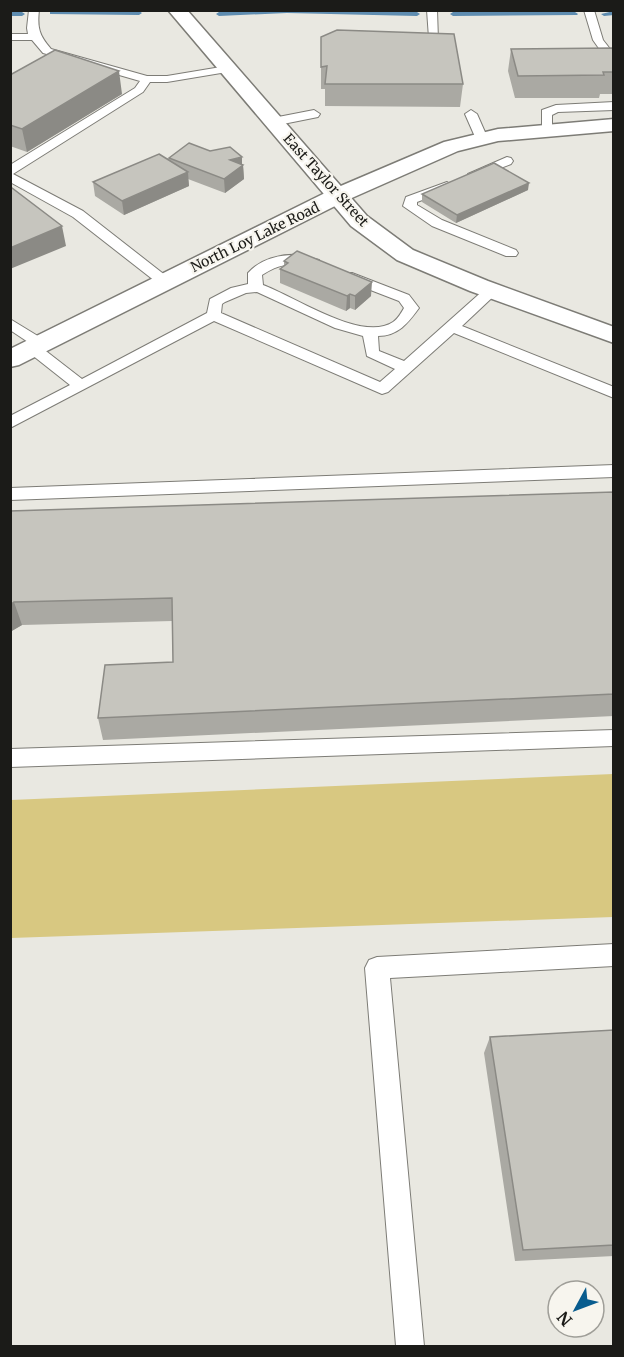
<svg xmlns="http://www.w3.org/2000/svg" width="624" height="1357" viewBox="0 0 624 1357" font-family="Merriweather,serif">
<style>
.green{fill:#d8c881}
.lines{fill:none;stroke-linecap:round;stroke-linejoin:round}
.stream{fill:#5e8cb0;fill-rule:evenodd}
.service-casing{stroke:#7d7c76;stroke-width:2}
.tertiary-casing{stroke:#7d7c76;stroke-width:3}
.secondary-casing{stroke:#7d7c76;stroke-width:3}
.service{fill:#fff;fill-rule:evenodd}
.tertiary{fill:#fff;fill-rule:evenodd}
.secondary{fill:#fff;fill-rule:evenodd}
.wall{fill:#aaa9a3}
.shaded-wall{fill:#8b8a85}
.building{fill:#c6c5be;stroke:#8b8a85;stroke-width:1.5}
.labels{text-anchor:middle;stroke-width:4.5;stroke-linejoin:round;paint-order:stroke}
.far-street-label{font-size:14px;fill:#1b1b18;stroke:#f7f5ee}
</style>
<rect width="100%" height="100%" fill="#e9e8e1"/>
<path class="green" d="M613 774V917L11 938V800Z"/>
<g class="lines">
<path class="stream" d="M260 10 417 12 420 14 417 16 287 13 219 16 216 14 219 12Z
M52 11H139L142 13 139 15 50 14V12Z
M614 11V15L604 16 601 14Z
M10 12H22L25 14 22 16H10Z
M575 12 578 14 577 15 453 16 450 14 453 12Z"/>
<g class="service-casing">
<path id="service" d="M29 10H39C37 28 39 35 51 49L147 76H167L227 66 233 69 227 72 167 82H150L143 92 13 174 83 211 170 279 172 282 170 285H160L73 217 10 182V165L135 88 140 81 43 53 32 40H10V34H28L27 28Z
M427 10H437L438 40H430L429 38Z
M584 10H594L603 40 614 54V65L610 64 593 40Z
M614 102V110L558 112 552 115V134L548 135 542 131V110L556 105Z
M314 110 320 114 318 117 273 126 267 122 273 118Z
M471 110 477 114 488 139 486 142 482 143 476 139 465 114Z
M507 157 511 158 513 161 511 164 474 178 468 174Z
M447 182 453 186 452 189 417 202V205L442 220 516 250 518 253 516 256H506L432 226 403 206 406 197Z
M298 255 319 260 321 263 314 267C294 262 280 263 262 275L263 285C294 296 362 343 393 322 398 319 401 313 404 308L399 301 342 279 340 276 342 273H352L409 295 419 308C408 323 398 336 378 336L379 351 404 361 486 288H496L498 291 496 294 462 326 614 387V398L454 333 388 392 382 394 214 321 10 428V416L70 385 27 351 24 348 31 344 10 330V319L46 341 49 344 42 348 82 379 207 313 210 299 231 288 248 284V273C260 259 280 254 298 255ZM257 292 335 328 363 336 367 356 395 369 380 382 221 313 222 304 225 302 246 293Z
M614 465V477L10 500V488Z
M614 730V746L10 767V749Z
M614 944V966L390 978 424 1346H396L365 968 369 960 377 957Z"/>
</g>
<g class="tertiary-casing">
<path id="tertiary" d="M614 119V131L498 141 458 151 345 201 19 365 10 367V349L329 191 444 142 498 129Z"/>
</g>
<g class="secondary-casing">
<path id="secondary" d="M168 10H187L367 216 413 250 488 281 614 327V343L470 291 397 260 351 226Z"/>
</g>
<use href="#service" class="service"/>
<use href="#tertiary" class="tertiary"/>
<use href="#secondary" class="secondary"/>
</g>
<path class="wall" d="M321 37 463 84 460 107 325 106V89H321Z
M511 49 614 51V94H600L599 98H515L508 71Z
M10 75 122 94 27 152 10 146Z
M169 158 242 165H243L244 179 225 193 188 179 189 186 124 215 95 196 93 182 169 161Z
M528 190 456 223 422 202V194Z
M284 261 371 296 355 310 350 308 346 311 280 283V269L284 266Z
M614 492V716L103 740 98 718 173 662 172 621 22 625 10 632V511Z
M614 1030V1256L515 1261 484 1053 490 1037Z"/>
<path class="shaded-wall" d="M119 71 122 94 27 152 22 129Z
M242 157V166L243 165 244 179 225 193 224 179 230 160Z
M188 172 189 186 124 215 122 201Z
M529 183 528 190 456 223 457 215Z
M62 226 66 246 10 269V248Z
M372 282 371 296 355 310V296Z
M350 294V308L346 311 347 296Z
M14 602 22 625 10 632V605Z"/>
<path class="building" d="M337 30 454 34 463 84H325L327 66 321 67V37Z
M612 48 614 51V72H603L604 75 518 76 511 49Z
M55 50 119 71 22 129 10 125V75Z
M189 143 210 151 230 147 242 157 230 160 243 165 224 179 169 158Z
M159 154 188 172 122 201 93 182Z
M494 163 529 183 457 215 422 194Z
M10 188H12L62 226 10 248Z
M297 251 372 282 355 296 350 294 347 296 280 269 288 263 284 261Z
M614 492V694L98 718 105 665 173 662 172 598 14 602 10 605V511Z
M614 1030V1245L523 1250 490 1037Z"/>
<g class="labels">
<g class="far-street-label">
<text transform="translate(326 180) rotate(48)" y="5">East Taylor Street</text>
<text transform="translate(255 237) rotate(-26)" y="5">North Loy Lake Road</text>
</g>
</g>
<rect width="624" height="1357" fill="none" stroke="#1b1b18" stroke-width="24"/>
<g transform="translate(576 1309) rotate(229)"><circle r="28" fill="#f7f5ee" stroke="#9f9e98" stroke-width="1.5"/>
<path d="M0-4.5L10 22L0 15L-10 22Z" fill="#085c8e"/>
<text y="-9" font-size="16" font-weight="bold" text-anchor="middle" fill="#1b1b18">N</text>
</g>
</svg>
